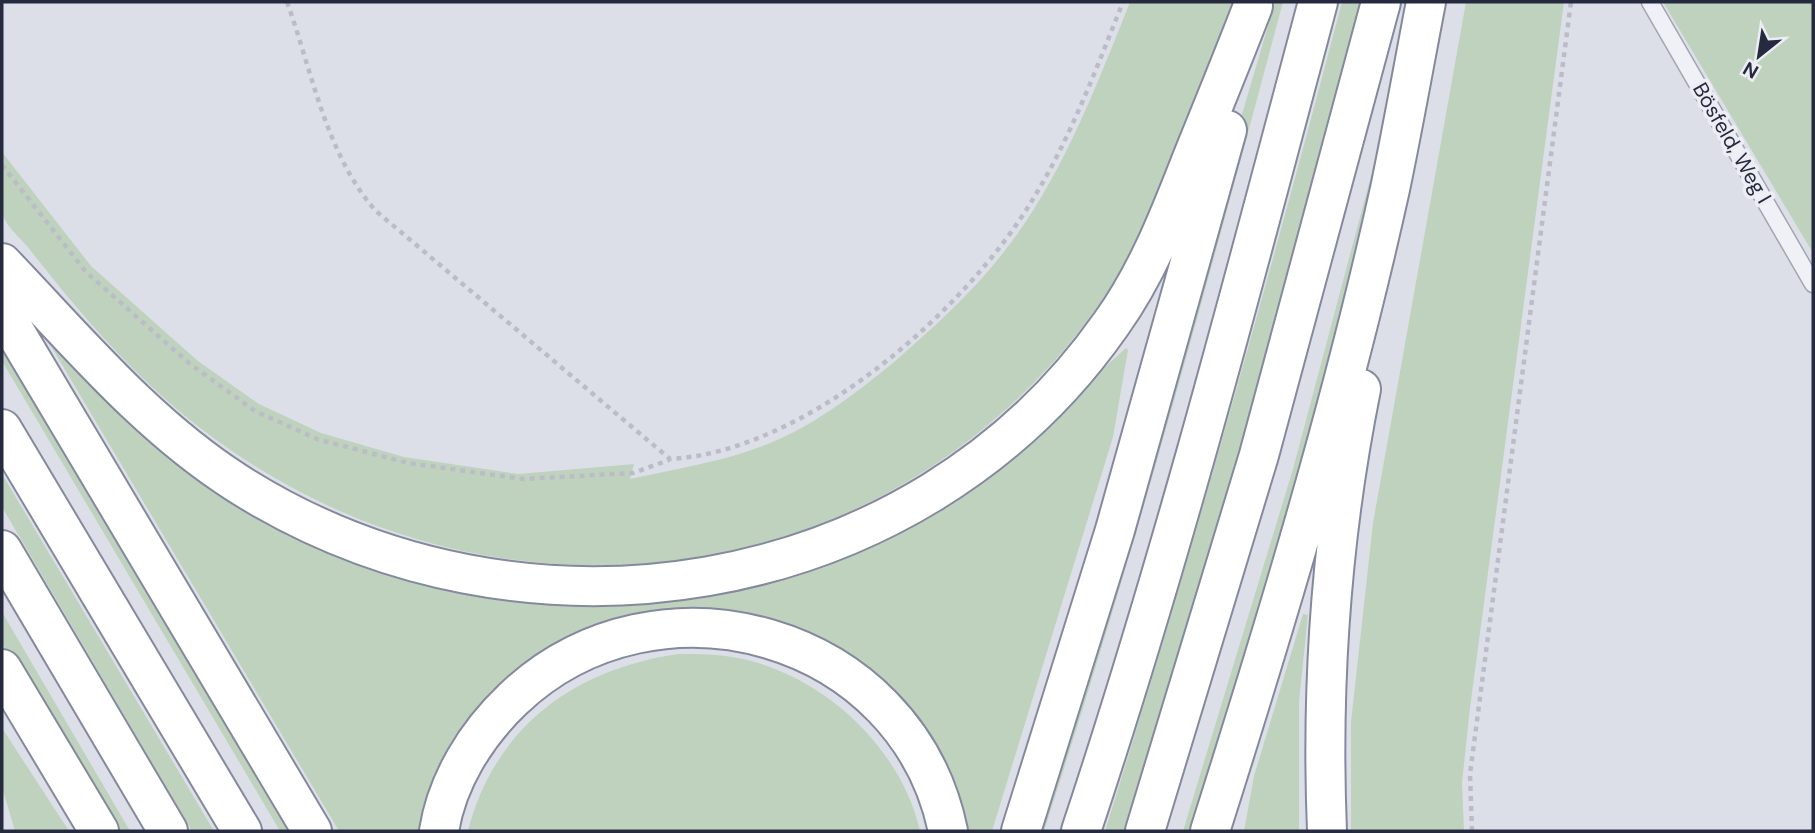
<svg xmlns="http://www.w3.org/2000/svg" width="1815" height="833" viewBox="0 0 1815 833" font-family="'DM Sans',sans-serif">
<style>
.green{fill:#bfd2be}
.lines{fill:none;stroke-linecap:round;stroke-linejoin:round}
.lane-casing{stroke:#a2a5b2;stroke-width:19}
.highway-casing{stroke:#84899e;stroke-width:42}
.path{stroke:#bbbdc6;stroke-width:4.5;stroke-dasharray:5 5;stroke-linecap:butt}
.lane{stroke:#f0f1f6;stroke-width:16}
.highway{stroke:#fff;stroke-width:38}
.labels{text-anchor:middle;stroke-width:7;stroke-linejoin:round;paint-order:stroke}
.street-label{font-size:21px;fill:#262a3e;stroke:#edeef5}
</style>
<rect width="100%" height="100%" fill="#dddfe8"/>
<path class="green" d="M1130 2H1234C1190 115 1155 237 1078 333 843 627 422 639 152 387 106 344 66 296 27 246 19 237 4 224 2 212 0 195 2 171 2 152L91 266 198 361 259 404 321 433 404 457 518 474 634 464 630 479C674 469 722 462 765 445 812 427 855 394 894 362 933 328 971 294 1003 253 1061 180 1096 87 1130 2Z
M1275 2H1283C1209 280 1133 557 1044 831H1031Z
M1342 2H1361C1292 281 1210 557 1124 831H1105C1191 556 1269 280 1342 2Z
M1466 2H1564L1470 708 1462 783 1464 831H1351V722L1373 523Z
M1663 2H1813V253Z
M1380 142 1358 274 1197 831H1183L1293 469Z
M42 331 233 499 274 525 323 547 504 596 572 604 633 602 701 593 1071 398 1126 348 1128 350 1113 437 992 831H962L812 639 546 652 425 831H339Z
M2 334 297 831H280L2 361Z
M2 474 214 831H192L2 507Z
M2 612 130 831H112L2 644Z
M1303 614 1308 615 1299 702V831H1244L1254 776Z
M679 654C699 654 718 654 738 658 822 674 901 747 920 831H468C494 727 576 668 679 654Z
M2 728 69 831H15L2 787Z"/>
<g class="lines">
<g class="lane-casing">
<path id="lane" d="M1650 2 1813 284"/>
</g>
<g class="highway-casing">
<path id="highway" d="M2 263C76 340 146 425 237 483 521 664 915 604 1111 324 1147 274 1169 217 1191 161 1212 109 1233 58 1253 6
M2 310 312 831
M2 429 242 831
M2 550 168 831
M2 669 99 831
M439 831C447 781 476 734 513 699 657 562 907 632 948 831
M1021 831 1115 530 1227 130
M1081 831C1172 558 1244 280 1318 2
M1145 831 1259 455 1381 2
M1210 831C1277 620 1342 406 1390 189 1403 127 1414 64 1426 2
M1327 831C1321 685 1332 533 1361 389"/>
</g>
<path class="path" d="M287 2C312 71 326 155 376 211L670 459C805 452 966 311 1033 199 1071 137 1096 69 1123 2
M2 165 86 272 190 364 255 411 317 439 408 463 523 479 633 473 669 460
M1472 831 1470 774 1571 2"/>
<use href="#lane" class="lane"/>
<use href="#highway" class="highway"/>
</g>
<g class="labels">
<g class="street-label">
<text transform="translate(1732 143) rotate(60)" y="7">Bösfeld, Weg I</text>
</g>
</g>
<rect width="1815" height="833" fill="none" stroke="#262a3e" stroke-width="7"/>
<g transform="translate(1759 56) rotate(210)" stroke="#edeef5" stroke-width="5" paint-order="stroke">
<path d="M0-5L12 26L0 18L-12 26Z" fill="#262a3e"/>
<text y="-10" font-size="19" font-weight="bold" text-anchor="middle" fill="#262a3e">N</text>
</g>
</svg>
